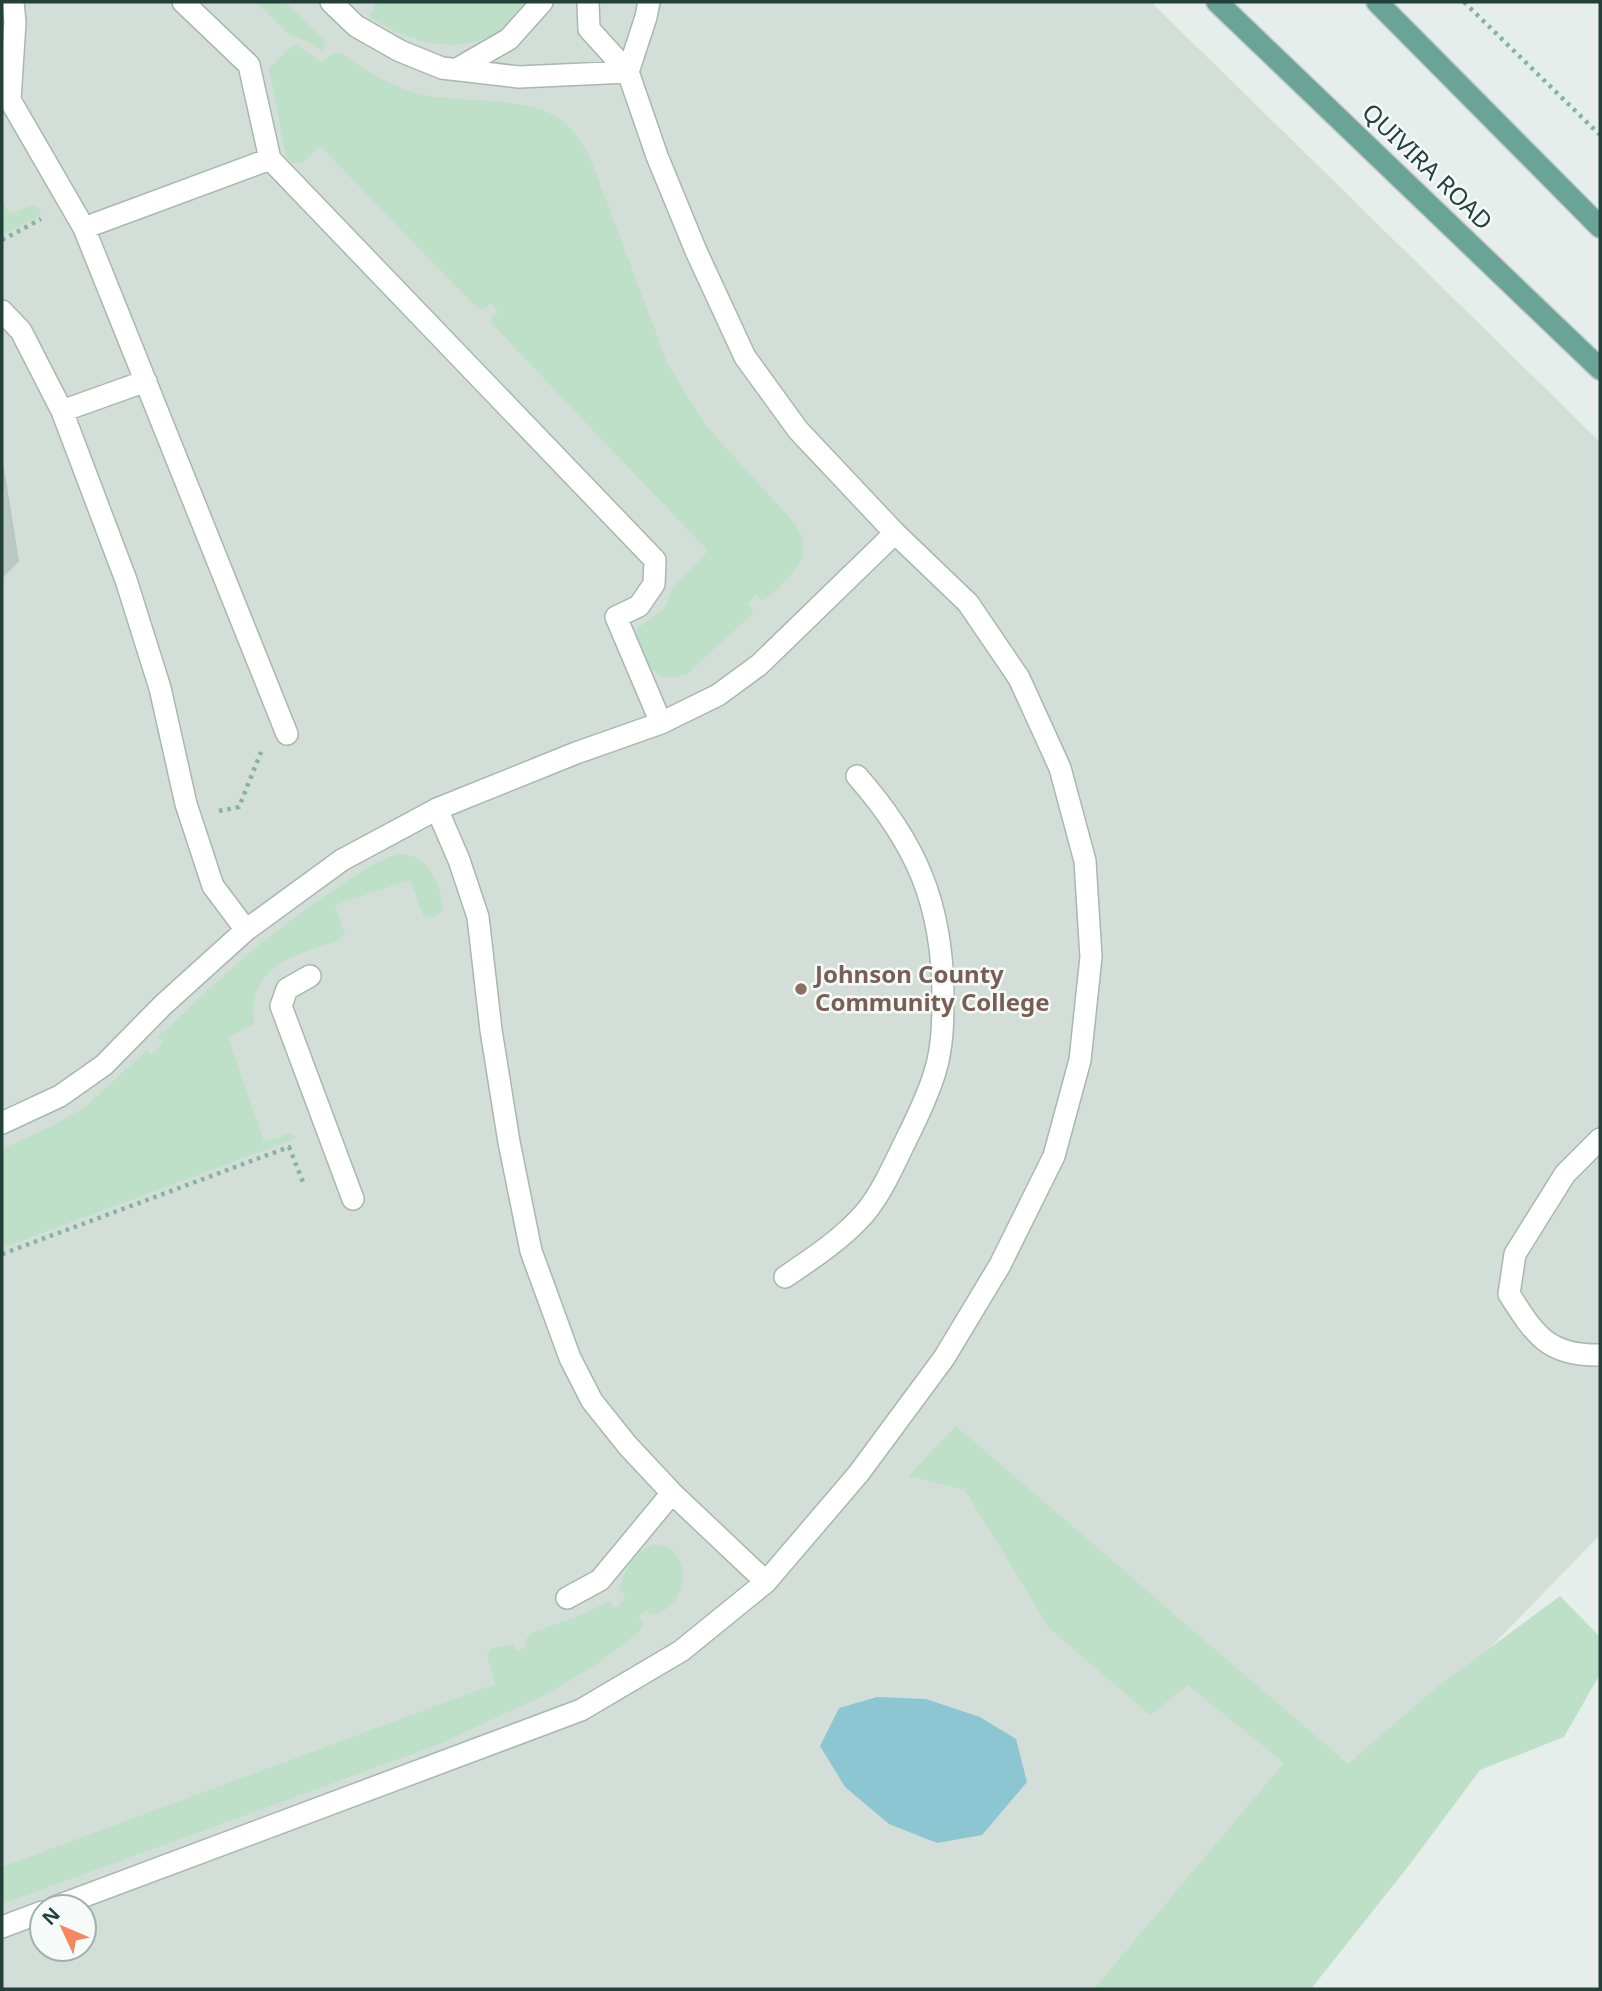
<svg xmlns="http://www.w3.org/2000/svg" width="1602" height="1991" viewBox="0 0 1602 1991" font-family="'Noto Sans',sans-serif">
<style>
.built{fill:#d3ded9;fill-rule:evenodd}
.green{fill:#bedfc8}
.water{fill:#8dc6d3}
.building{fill:#bac9c3;stroke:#b7c8c2;stroke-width:2}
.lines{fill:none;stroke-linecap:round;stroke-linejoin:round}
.minor-casing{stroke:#a7b7b2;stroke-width:24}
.major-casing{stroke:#c1cac8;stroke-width:24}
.path{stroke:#85b2a5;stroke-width:4.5;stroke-dasharray:3.5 5;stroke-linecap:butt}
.minor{stroke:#fff;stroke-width:21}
.major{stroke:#69a497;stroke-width:21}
.education-dot{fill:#8d6e63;stroke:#f6faf8;stroke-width:2.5}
.labels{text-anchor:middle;stroke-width:5;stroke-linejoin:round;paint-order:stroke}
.street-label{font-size:24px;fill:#23413a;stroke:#f6faf8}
.education-label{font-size:24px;font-weight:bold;fill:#785e54;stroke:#f6faf8;text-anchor:start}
</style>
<rect width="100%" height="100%" fill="#e5eeea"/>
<path class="built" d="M2 2H1151L1600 442V1535L1158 1989H2ZM42 1907H84V1949H42Z"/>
<path class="green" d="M256 2H285L325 41 322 51 305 40 289 34Z
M377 2H526C490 62 418 51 369 16Z
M297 45 322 63 330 55 339 52C366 70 392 88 424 95 468 104 529 94 565 123 574 130 581 143 588 152L668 365 706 426 792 520C809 542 806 560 787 579 779 587 772 595 762 601L756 594 748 603 753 609 750 616 687 674C653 689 646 660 636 634L637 629 664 609 673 588 708 551 492 324 491 317 498 312 491 303 484 309 477 308 320 146 304 162 292 163 286 156 269 68 292 46Z
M2 202 10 214 33 205 37 207 42 215 2 235Z
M398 854C428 853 443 885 442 911L432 918 423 915 410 880 335 905 345 933 339 940C309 951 264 960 255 996 252 1005 255 1015 254 1024L228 1037 264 1142 291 1133 297 1138 2 1248V1149L54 1125 85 1107 147 1050 151 1055 163 1042 158 1037C214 984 263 937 328 894 350 879 373 862 398 854Z
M956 1426 1348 1764 1436 1688 1560 1596 1600 1637V1674L1564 1737 1480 1770 1410 1864 1311 1989H1094L1284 1763 1188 1685 1150 1715 1049 1628 965 1490 908 1476Z
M654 1544C697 1547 688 1609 652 1615L646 1610 638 1618 643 1623 640 1631 594 1666 545 1695 437 1745 2 1904V1867L495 1684 487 1655 492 1648 514 1644 516 1651 527 1647 525 1640 532 1633 586 1613 608 1601 615 1608 626 1597 619 1589C624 1571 635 1550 654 1544Z"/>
<path class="water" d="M877 1697 926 1699 980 1717 1016 1739 1027 1782 982 1835 937 1843 889 1824 845 1787 820 1746 839 1708Z"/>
<path class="building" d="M2 462 18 561 2 577Z"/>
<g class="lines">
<g class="minor-casing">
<path id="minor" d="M13 2 15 22 10 100 84 228 287 734
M183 2 249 65 270 159 655 560 654 584 639 606 616 617 661 723
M331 2 356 26 400 51 442 68 519 77 628 72
M457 69 509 39 542 2
M628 72 646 17 649 2
M84 228 270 159
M2 311 21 331 62 411 126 580 160 688 186 804 213 886 246 930
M62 411 146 381
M437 809 459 860 478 917 491 1030 509 1142 531 1251 570 1358 592 1401 628 1446 672 1493 766 1582
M310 976 287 989 281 1006 353 1199
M2 1123 60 1096 104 1065 163 1005 246 930 342 860 437 809 576 753 661 723 718 695 759 665 895 533
M1600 1139 1565 1174 1515 1254 1509 1294C1535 1335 1548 1356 1600 1355
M785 1277C813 1258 842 1239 864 1214 882 1193 894 1164 906 1140 917 1118 928 1095 935 1072 943 1046 943 1019 943 993 942 903 916 843 857 776
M567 1598 600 1580 672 1493
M55 1907 581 1710 681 1651 766 1582 859 1473 944 1358 1000 1265 1054 1156 1080 1060 1091 957 1085 861 1060 768 1019 678 968 603 895 533 798 430 745 357 696 251 657 156 628 72 589 29 588 2
M2 1927 42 1912"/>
</g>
<g class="major-casing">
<path id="major" d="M1217 2 1600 369
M1377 2 1600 227"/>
</g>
<path class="path" d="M1464 2 1600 135
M2 240 41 219
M219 811 239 807 261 752
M2 1254 289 1147 303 1182"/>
<use href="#minor" class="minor"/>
<use href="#major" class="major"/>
</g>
<circle class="education-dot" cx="801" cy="989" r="7"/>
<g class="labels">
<g class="street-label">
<text transform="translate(1427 167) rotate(44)" y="8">QUIVIRA ROAD</text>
</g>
<g class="education-label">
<text x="815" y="983">Johnson County<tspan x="815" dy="28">Community College</tspan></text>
</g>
</g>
<rect width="1602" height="1991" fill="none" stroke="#23413a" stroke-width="7"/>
<g transform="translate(63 1928) rotate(314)"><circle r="33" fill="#f6faf8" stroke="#a2b0ac" stroke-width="2"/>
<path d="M0-5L12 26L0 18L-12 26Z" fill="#f4875d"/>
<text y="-10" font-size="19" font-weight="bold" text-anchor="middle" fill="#23413a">N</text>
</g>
</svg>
